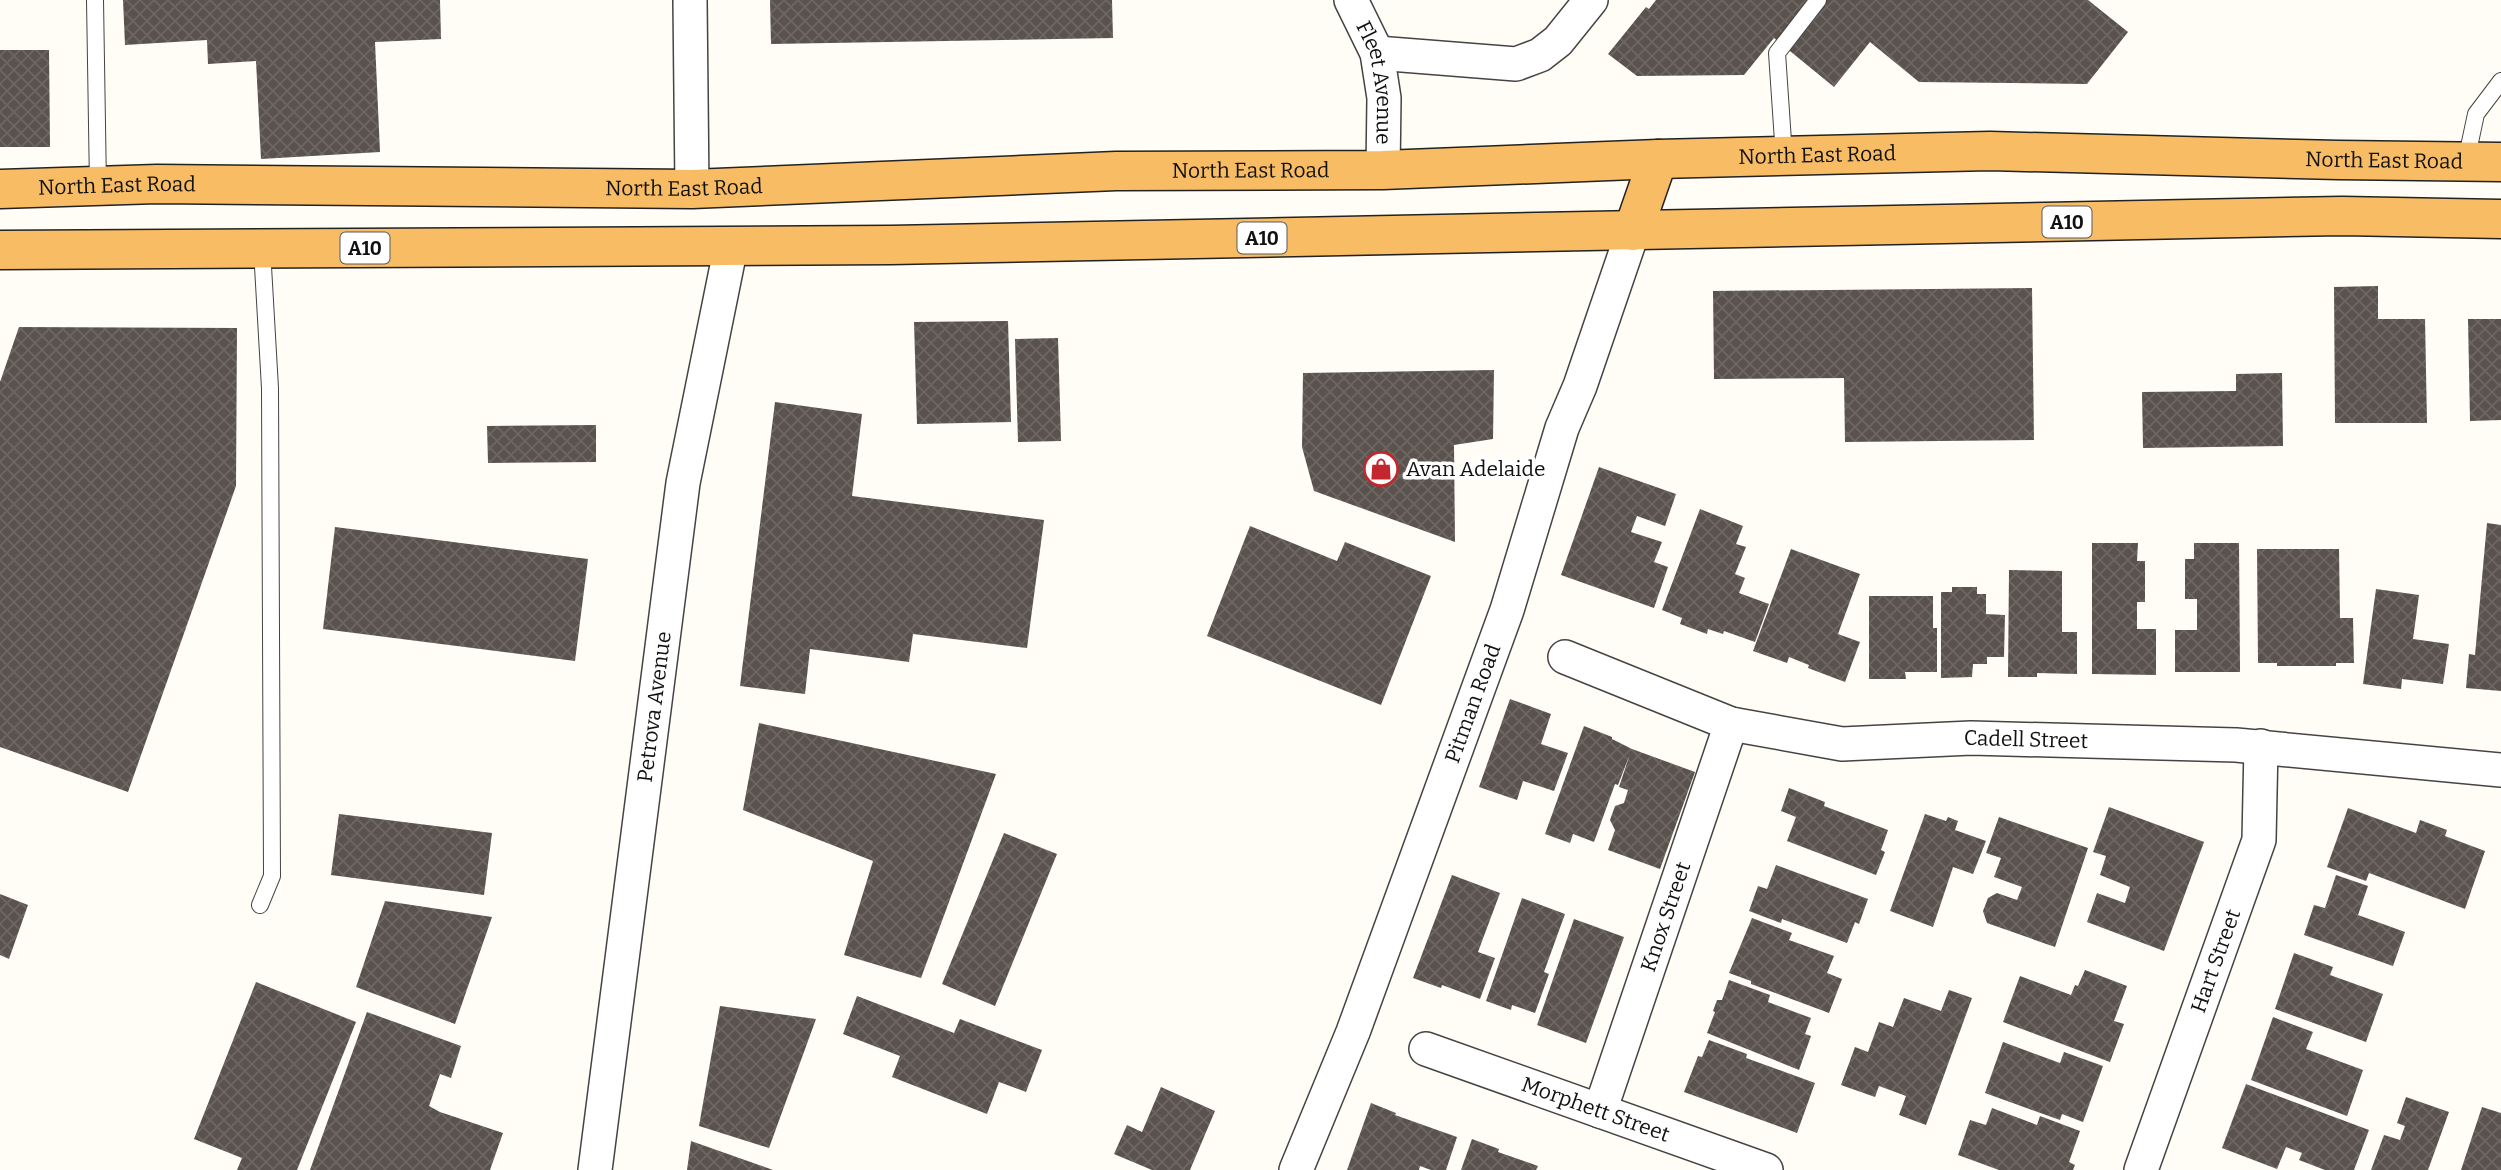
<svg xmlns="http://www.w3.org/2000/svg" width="2501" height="1170" viewBox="0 0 2501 1170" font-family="Bitter,serif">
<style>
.building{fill:url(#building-cross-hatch)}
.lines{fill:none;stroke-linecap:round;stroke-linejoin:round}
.service-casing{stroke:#444;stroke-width:18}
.minor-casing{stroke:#444;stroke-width:36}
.trunk-casing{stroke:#222;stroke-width:41}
.service{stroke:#fff;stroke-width:16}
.minor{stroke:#fff;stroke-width:33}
.trunk{stroke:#f7bc64;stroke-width:38}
.labels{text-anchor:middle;stroke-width:7;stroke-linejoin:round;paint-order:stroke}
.shield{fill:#fff;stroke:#585858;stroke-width:2}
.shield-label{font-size:19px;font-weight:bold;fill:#111}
.street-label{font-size:21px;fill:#111;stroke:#fff}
.poi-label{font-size:21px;fill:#111;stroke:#fff;text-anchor:start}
</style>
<defs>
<pattern id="building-cross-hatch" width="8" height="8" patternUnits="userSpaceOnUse" patternTransform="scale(1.75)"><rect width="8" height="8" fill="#5a524d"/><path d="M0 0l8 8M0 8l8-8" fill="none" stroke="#6d6662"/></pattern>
</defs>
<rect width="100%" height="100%" fill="#fffdf5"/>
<path class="building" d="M123 0H440L441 39 375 42 380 152 261 159 256 61 208 64 207 40 125 45Z
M770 0H1112L1113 38 771 44Z
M1656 0H2088L2128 32 2087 84 1919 82 1870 42 1834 87 1774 38 1744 75 1637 76 1608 54 1646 7 1649 9Z
M0 50H49L50 147H0Z
M2378 286V319H2425L2427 423H2335L2334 287Z
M2032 288 2034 440 1845 442 1844 378 1714 379 1713 291Z
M2468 319H2501V420L2470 421Z
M1008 321 1011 422 917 424 914 322Z
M19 327 237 328 236 486 128 792 0 747V382Z
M1058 338 1061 441 1018 442 1015 339Z
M1494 370 1493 439 1454 445 1455 542 1314 491 1302 447 1303 373Z
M2282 373 2283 446 2143 448 2142 392 2236 391V374Z
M775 402 862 414 852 496 1044 520 1027 648 913 634 909 662 810 649 805 694 740 686Z
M596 425V462L488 463 487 426Z
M1599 467 1676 494 1665 526 1637 516 1631 532 1662 542 1654 562 1668 567 1654 608 1561 575Z
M1700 509 1743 526 1736 544 1746 547 1735 574 1745 578 1739 593 1769 604 1755 642 1724 631 1723 634 1708 629 1707 634 1680 624 1682 618 1662 610Z
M2487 523 2501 525V691L2466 688 2469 654 2475 655Z
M1250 526 1337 561 1345 542 1431 576 1381 705 1207 636Z
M335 527 588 559 575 661 323 629Z
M2092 543H2138L2137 561H2145V602H2137V629H2156V675L2092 674Z
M2194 543H2239L2240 672H2175V630H2197V599H2185V559H2194Z
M1791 549 1860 574 1838 634 1860 642 1845 682 1808 668 1809 665 1789 657 1787 663 1753 651Z
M2257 549H2339L2340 618H2353L2354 663H2336V666H2277V663H2258Z
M2009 570 2062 571V632H2077V674L2037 673V677H2008Z
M1952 587H1977V594H1986V614L2005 615 2004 657H1987V664H1973L1972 677 1941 678V592H1952Z
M2376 589 2419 595 2413 639 2449 644 2443 684 2402 679 2401 689 2363 684Z
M1869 596H1933V628H1937V672H1905L1906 679H1869Z
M1510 699 1551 714 1541 744 1568 753 1554 791 1523 781 1517 800 1479 787Z
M759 723 996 774 921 978 844 955 873 861 743 810Z
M1584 726 1612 737V739L1632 749 1695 772 1660 869 1608 850 1615 830 1610 820 1615 806 1624 803 1628 790 1619 787 1630 754 1618 785 1615 784 1594 842 1573 834 1570 843 1545 834Z
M1789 788 1825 802 1824 806 1888 830 1881 850 1885 852 1876 875 1787 841 1796 817 1781 811Z
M2109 807 2204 842 2164 951 2087 922 2097 893 2125 903 2130 887 2100 875 2106 856 2093 852Z
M2348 808 2416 833 2420 820 2447 830 2445 836 2485 851 2465 909 2369 873 2366 881 2327 867Z
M339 814 492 833 484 895 331 875Z
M1925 814 1946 821 1948 817 1958 821 1955 830 1986 841 1973 874 1953 867 1933 927 1890 911Z
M1999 817 2088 848 2055 947 1987 923 1983 911 1988 898 1997 893 2017 900 2022 887 1994 877 2001 858 1986 853Z
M1004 833 1057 854 995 1006 942 984Z
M1776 865 1868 899 1859 924 1855 922 1847 943 1782 919 1781 923 1749 911 1758 886 1767 889Z
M1452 875 1500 893 1478 952 1495 958 1480 999 1442 985 1441 988 1413 978Z
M2336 875 2368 886 2358 915 2405 932 2393 966 2304 935 2314 905 2325 908Z
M0 894 28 905 9 959 0 955Z
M1522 898 1565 914 1544 972 1549 974 1535 1013 1512 1005 1511 1010 1486 1001Z
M385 901 492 917 455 1024 356 987Z
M1752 918 1792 933 1789 940 1834 956 1827 973 1842 979 1829 1013 1751 984V981L1729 973Z
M1574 919 1624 937 1586 1043 1537 1025Z
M2294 953 2333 967 2330 975 2383 994 2366 1042 2275 1009Z
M2085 970 2127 986 2114 1021 2124 1024 2110 1062 2003 1022 2020 976 2071 995 2075 985 2078 986Z
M1729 980 1770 995 1768 1002 1811 1018 1805 1034 1811 1036 1799 1070 1707 1033 1715 1012 1713 1011 1717 1000H1722Z
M256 982 356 1022 297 1170H237L242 1158 194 1139Z
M1949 990 1972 998 1926 1125 1899 1115 1906 1096 1879 1086 1875 1097 1841 1085 1855 1047 1868 1052 1879 1022 1893 1027 1904 998 1941 1011Z
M857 996 954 1033 960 1019 1042 1050 1026 1092 999 1082 987 1114 892 1077 900 1056 843 1034Z
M720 1006 816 1019 769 1148 699 1126Z
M367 1012 461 1046 451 1078 440 1074 429 1106 440 1112 503 1133 490 1170H310Z
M2273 1017 2313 1032 2306 1049 2363 1070 2347 1116 2251 1080Z
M1709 1040 1747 1054 1746 1058 1815 1083 1797 1133 1684 1092 1698 1056 1702 1057Z
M2003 1042 2060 1063 2064 1052 2103 1066 2083 1122 2062 1114 2060 1120 1985 1093Z
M2246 1084 2369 1130 2354 1170H2325L2299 1160 2302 1153 2286 1147 2277 1169 2222 1148Z
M1161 1087 1215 1111 1190 1170H1152L1114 1154 1127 1125 1142 1132Z
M2406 1097 2449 1112 2428 1170H2371L2384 1135 2400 1140 2405 1126 2397 1123Z
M1371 1103 1396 1113 1395 1115 1457 1137 1446 1170H1431L1420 1166 1419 1170H1347Z
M2482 1107 2501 1113V1170H2461Z
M1992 1108 2037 1125 2040 1116 2080 1131 2069 1162 2075 1165 2073 1170H1999L1958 1155 1970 1120 1986 1125Z
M1472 1139 1499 1149 1498 1152 1538 1166 1536 1170H1461Z
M691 1141 773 1170H687Z"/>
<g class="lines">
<g class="service-casing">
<path id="service" d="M95 0 98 186
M1784 156 1777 53 1818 0
M2466 161 2476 114 2501 81
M260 905 272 876 270 388 262 249"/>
</g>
<g class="minor-casing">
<g id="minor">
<path d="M690 0 692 189"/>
<path id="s1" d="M1351 0 1377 53 1384 98 1383 170"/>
<path d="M1377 53 1516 64 1540 55 1558 41 1591 0"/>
<path id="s2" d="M1565 657 1731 724 1842 744 1971 738 2236 745 2501 770"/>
<path id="s3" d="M1426 1049 1766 1170"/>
<path id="s4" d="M1600 1111 1731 724"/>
<path id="s5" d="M595 1170 683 483 731 246"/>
<path id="s6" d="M1296 1170 1353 1032 1507 610 1562 428 1580 386 1633 231"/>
<path id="s7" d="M2141 1170 2259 840 2261 746"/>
</g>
</g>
<g class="trunk-casing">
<g id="trunk">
<path id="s8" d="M0 189 157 184 692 189 1116 171 1383 170 1658 159 1990 151 2339 160 2501 162"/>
<path d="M1633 231 1658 159"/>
<path d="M0 250 891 245 2342 216 2501 219"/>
</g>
</g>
<use href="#service" class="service"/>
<use href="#minor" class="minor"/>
<use href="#trunk" class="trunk"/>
</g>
<defs>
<g id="shop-ring" transform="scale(1.75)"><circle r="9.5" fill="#fff" stroke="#c4262e" stroke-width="1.5"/><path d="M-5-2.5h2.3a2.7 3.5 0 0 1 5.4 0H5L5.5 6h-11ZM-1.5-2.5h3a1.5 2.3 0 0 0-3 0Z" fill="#c4262e"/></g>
</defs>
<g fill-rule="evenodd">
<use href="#shop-ring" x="1381" y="469"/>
</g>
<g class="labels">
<g class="shield">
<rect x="2042.5" y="206.5" width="49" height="31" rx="5"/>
<rect x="1237.5" y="222.5" width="49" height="31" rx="5"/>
<rect x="340.5" y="232.5" width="49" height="31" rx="5"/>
</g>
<g class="shield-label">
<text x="2067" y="229">A10</text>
<text x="1262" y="245">A10</text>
<text x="365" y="255">A10</text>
</g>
<g class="street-label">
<text dy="7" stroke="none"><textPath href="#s1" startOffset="88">Fleet Avenue</textPath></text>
<text dy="7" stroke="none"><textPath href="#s8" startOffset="1818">North East Road</textPath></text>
<text dy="7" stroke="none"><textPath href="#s8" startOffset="2385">North East Road</textPath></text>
<text dy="7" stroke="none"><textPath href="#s8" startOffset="1251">North East Road</textPath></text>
<text dy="7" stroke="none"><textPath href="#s8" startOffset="117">North East Road</textPath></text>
<text dy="7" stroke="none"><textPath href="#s8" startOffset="684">North East Road</textPath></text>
<text dy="7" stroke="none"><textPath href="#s6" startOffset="499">Pitman Road</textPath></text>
<text dy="7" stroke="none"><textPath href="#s5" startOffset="467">Petrova Avenue</textPath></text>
<text dy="7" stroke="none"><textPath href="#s2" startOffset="476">Cadell Street</textPath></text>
<text dy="7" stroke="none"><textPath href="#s4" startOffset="205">Knox Street</textPath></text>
<text dy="7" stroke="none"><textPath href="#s7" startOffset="222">Hart Street</textPath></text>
<text dy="7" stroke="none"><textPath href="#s3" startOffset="180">Morphett Street</textPath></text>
</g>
<g class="poi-label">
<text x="1406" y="476">Avan Adelaide</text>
</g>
</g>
</svg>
